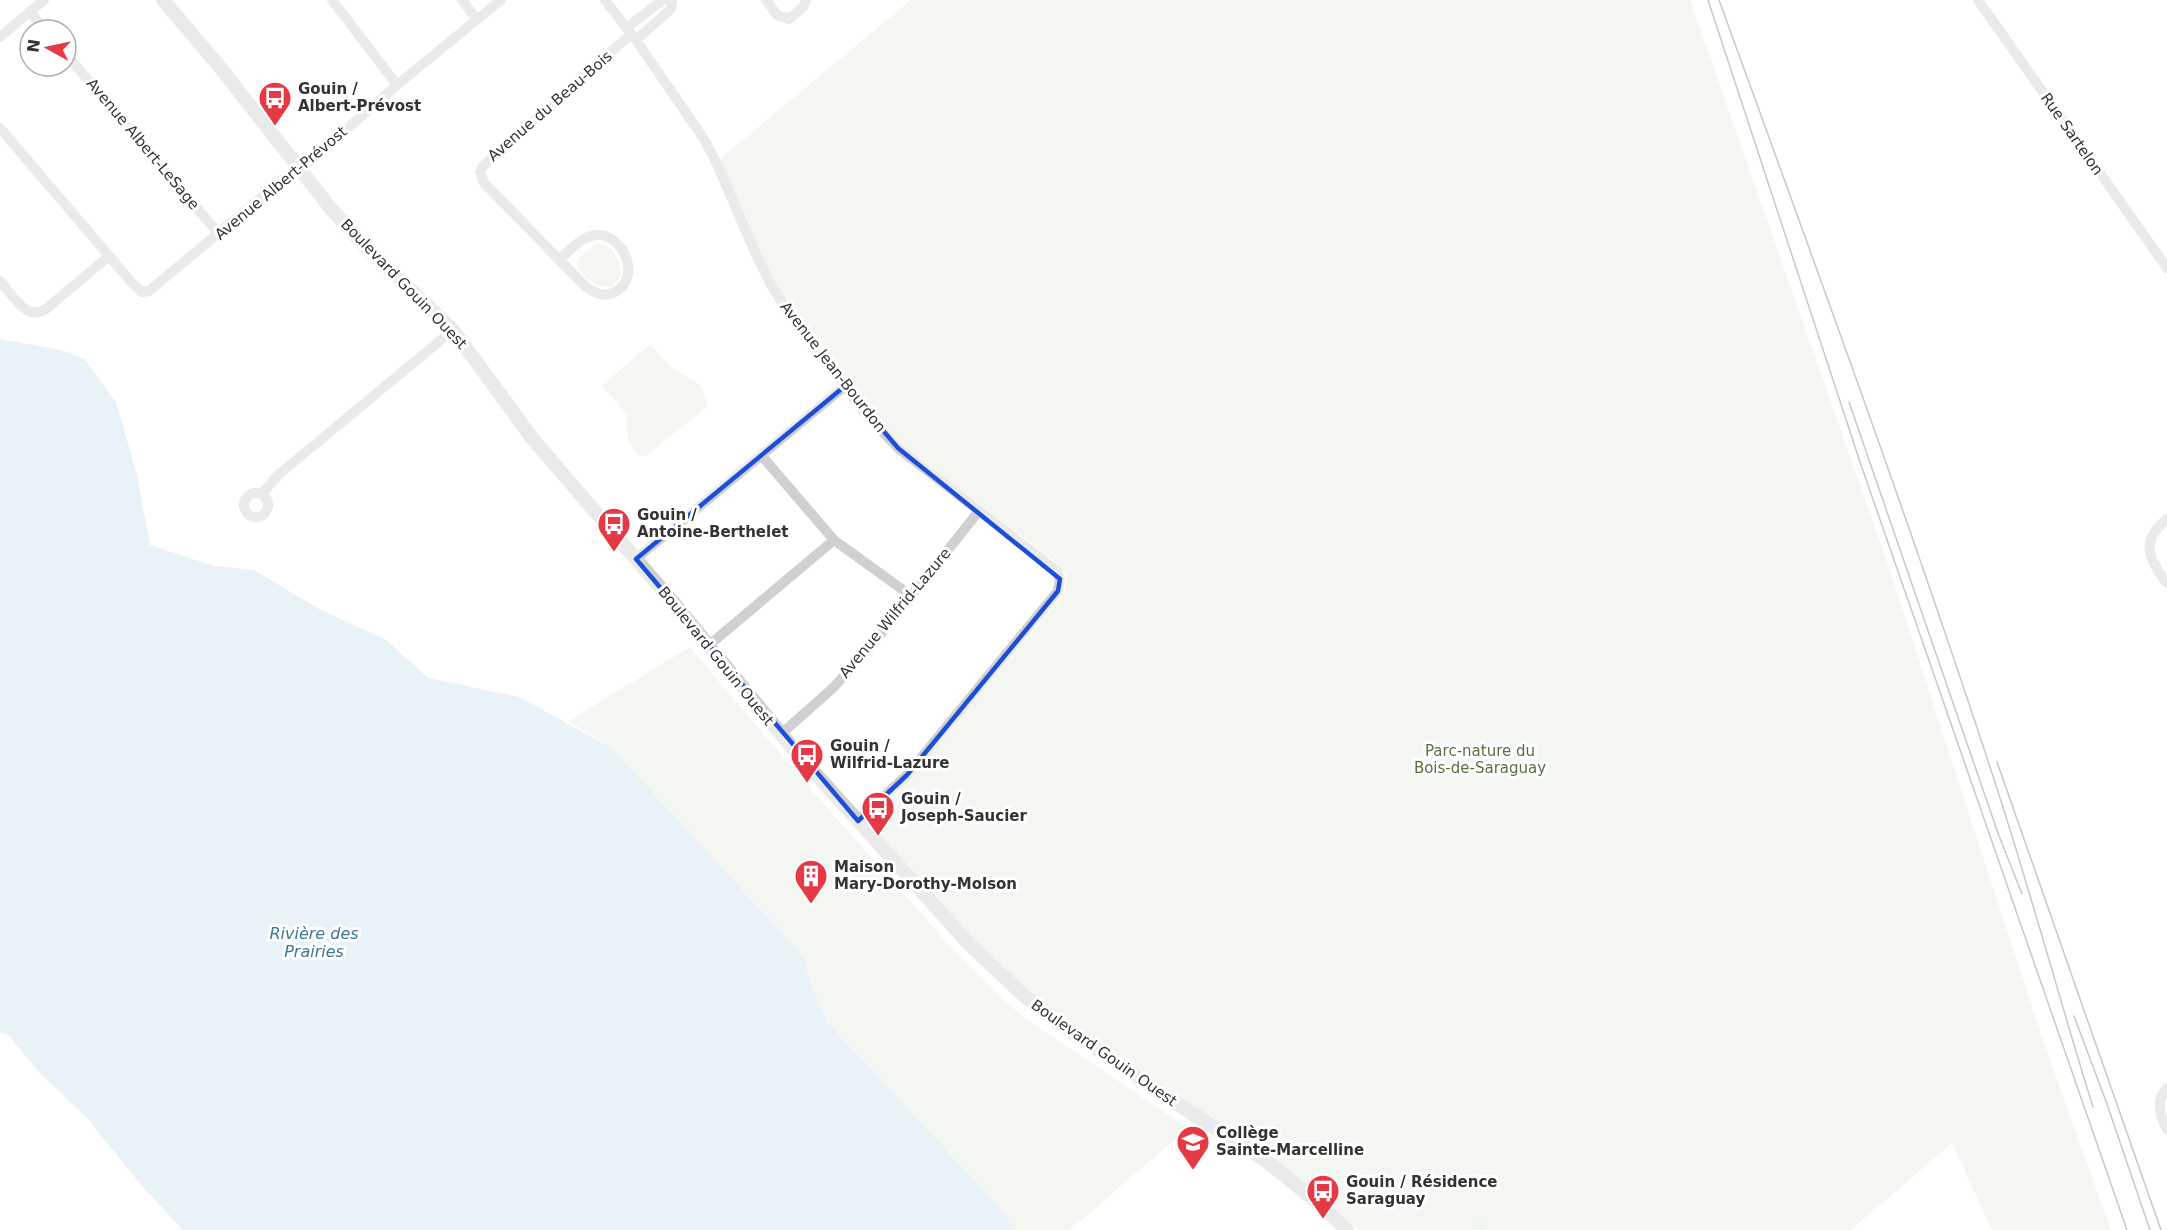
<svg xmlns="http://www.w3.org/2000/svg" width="2167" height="1230" viewBox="0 0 2167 1230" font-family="'DejaVu Sans',sans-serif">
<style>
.green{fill:#e6ecdf}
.water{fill:#cfe2ee}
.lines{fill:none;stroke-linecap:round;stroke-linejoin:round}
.stream{stroke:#cfe2ee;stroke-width:3}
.minor{stroke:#d0d0d0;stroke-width:10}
.tertiary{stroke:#d0d0d0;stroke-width:14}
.tram{stroke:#888;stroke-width:1.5}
.marked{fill:none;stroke:#1d4ed8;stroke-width:4.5;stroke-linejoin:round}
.labels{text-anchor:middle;stroke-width:6;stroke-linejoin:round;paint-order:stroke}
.poi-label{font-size:15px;font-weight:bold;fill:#333;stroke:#fff;text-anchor:start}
.street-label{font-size:15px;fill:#333;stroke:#fff}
.park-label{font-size:15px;fill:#56703f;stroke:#fff}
.water-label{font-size:16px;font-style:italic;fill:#3f7597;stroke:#fff}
</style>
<rect width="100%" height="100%" fill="#fff"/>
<path class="green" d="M911 0H1690L1888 565 2042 1038 2111 1230H1992L1952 1143 1851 1230H1358C1332 1205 1301 1185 1272 1163 1198 1110 1121 1062 1048 1007 981 956 926 889 870 826L1064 594 1067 577 1058 564 911 452 887 430 812 339 791 308 767 268 720 159Z
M600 244C615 245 620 263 621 276L611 287C596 288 579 277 577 261 583 253 590 246 600 244Z
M651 344C657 351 663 360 670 366 690 383 702 375 708 406L646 456H640C626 443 626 434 627 416L602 385Z
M690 647C755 725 821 802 889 877 932 926 975 976 1025 1018L1188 1128 1070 1230H1013L1004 1212 828 1023 812 988 803 956 612 748 568 721Z"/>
<path class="water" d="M0 339 61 350 84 359 116 402 137 475 150 545 214 566 254 570 319 609 386 640 428 678 519 697 612 748 803 956 812 988 828 1023 1004 1212 1013 1230H183L142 1186 87 1118 39 1072 8 1035 0 1032Z"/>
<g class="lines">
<path class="stream" d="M1481 1224 1483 1230"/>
<path class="minor" d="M332 0 397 85
M462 0 477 20
M605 0 636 40 704 139 717 164 754 250 770 283 791 317 869 418 898 448 1057 571 1060 579 1058 591 907 775 858 821
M766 0 777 15 789 19 803 7 806 0
M1978 0 2167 268
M30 12 45 30
M626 28 663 0
M0 37 44 0
M636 40 671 9 672 0
M66 54 219 234
M0 128 133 284 142 292 149 291 281 181 309 162 397 85 501 0
M559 260C568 252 577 241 588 237 619 224 645 276 615 292 604 298 596 293 586 287L484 183 480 172 483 166 631 34
M0 281C12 294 26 322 46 309L109 256
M761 455 834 540 910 595
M244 505a12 12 0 1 1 24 0a12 12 0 1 1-24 0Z
M262 494 278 475 453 330
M2167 519C2140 541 2148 559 2167 583
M636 559 845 386
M708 646 834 540
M781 734 833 688 872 645 979 511
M2167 1088C2155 1101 2160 1115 2167 1129"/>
<path class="tertiary" d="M163 0 219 66 332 210 365 246 453 330 532 438 672 601 796 752 969 944 1022 994 1056 1021 1165 1096 1265 1160 1321 1205 1347 1230"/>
<path class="tram" d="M1708 0 1860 462 2127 1230
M1719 0C1812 256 1906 511 1991 770 2028 882 2058 995 2093 1107
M1849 402 1999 836 2022 894
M1997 762 2161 1230
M2074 1016 2107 1104 2150 1230"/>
</g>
<path d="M0 0H2167V1230H0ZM845 386 898 448 1060 579 1058 591 907 775 858 821 636 559Z" fill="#fff" fill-opacity=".55" fill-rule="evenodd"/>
<path class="marked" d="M845 386 898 448 1060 579 1058 591 907 775 858 821 636 559Z"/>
<defs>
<g id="bus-pin" transform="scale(1.725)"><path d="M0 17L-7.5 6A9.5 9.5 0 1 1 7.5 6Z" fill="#e63946" stroke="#fff"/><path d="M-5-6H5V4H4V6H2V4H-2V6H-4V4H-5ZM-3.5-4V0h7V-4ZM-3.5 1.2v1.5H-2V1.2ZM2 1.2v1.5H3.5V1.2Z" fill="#fff"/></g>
<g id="building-pin" transform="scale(1.725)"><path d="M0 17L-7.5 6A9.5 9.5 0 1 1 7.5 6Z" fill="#e63946" stroke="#fff"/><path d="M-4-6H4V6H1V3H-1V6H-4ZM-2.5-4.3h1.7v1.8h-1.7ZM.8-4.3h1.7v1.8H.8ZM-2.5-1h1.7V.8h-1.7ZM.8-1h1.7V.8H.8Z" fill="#fff"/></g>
<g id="school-pin" transform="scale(1.725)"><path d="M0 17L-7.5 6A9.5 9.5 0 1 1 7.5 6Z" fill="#e63946" stroke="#fff"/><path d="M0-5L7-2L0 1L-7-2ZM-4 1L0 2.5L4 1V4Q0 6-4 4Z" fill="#fff"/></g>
</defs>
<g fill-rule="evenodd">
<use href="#bus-pin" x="275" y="98"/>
<use href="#bus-pin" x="614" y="524"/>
<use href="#bus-pin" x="807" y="755"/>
<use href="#bus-pin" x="878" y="808"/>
<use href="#building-pin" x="811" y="876"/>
<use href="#school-pin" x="1193" y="1142"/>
<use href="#bus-pin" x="1323" y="1191"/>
</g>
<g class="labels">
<g class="poi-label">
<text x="298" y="94">Gouin /<tspan x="298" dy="17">Albert-Prévost</tspan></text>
<text x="637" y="520">Gouin /<tspan x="637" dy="17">Antoine-Berthelet</tspan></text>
<text x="830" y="751">Gouin /<tspan x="830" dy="17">Wilfrid-Lazure</tspan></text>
<text x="901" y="804">Gouin /<tspan x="901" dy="17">Joseph-Saucier</tspan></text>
<text x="834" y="872">Maison<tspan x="834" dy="17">Mary-Dorothy-Molson</tspan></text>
<text x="1216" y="1138">Collège<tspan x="1216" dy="17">Sainte-Marcelline</tspan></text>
<text x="1346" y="1187">Gouin / Résidence<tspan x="1346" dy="17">Saraguay</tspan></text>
</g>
<g class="street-label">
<text transform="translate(550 106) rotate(-41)" y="5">Avenue du Beau-Bois</text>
<text transform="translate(2072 134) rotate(55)" y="5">Rue Sartelon</text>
<text transform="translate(143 144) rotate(50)" y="5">Avenue Albert-LeSage</text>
<text transform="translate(281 183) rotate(-40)" y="5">Avenue Albert-Prévost</text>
<text transform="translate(404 284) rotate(46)" y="5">Boulevard Gouin Ouest</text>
<text transform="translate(833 367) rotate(52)" y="5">Avenue Jean-Bourdon</text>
<text transform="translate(895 613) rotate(-50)" y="5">Avenue Wilfrid-Lazure</text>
<text transform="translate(716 656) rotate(51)" y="5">Boulevard Gouin Ouest</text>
<text transform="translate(1104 1053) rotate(35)" y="5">Boulevard Gouin Ouest</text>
</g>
<g class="park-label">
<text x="1480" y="756">Parc-nature du<tspan x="1480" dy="17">Bois-de-Saraguay</tspan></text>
</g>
<g class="water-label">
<text x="314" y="939">Rivière des<tspan x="314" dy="18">Prairies</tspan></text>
</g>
</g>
<g transform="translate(48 48) rotate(278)"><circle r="28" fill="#ffffff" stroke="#adadad" stroke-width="1.5"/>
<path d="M0-4.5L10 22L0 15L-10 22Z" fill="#e63946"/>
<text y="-9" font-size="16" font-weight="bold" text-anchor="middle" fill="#333333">N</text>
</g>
</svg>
